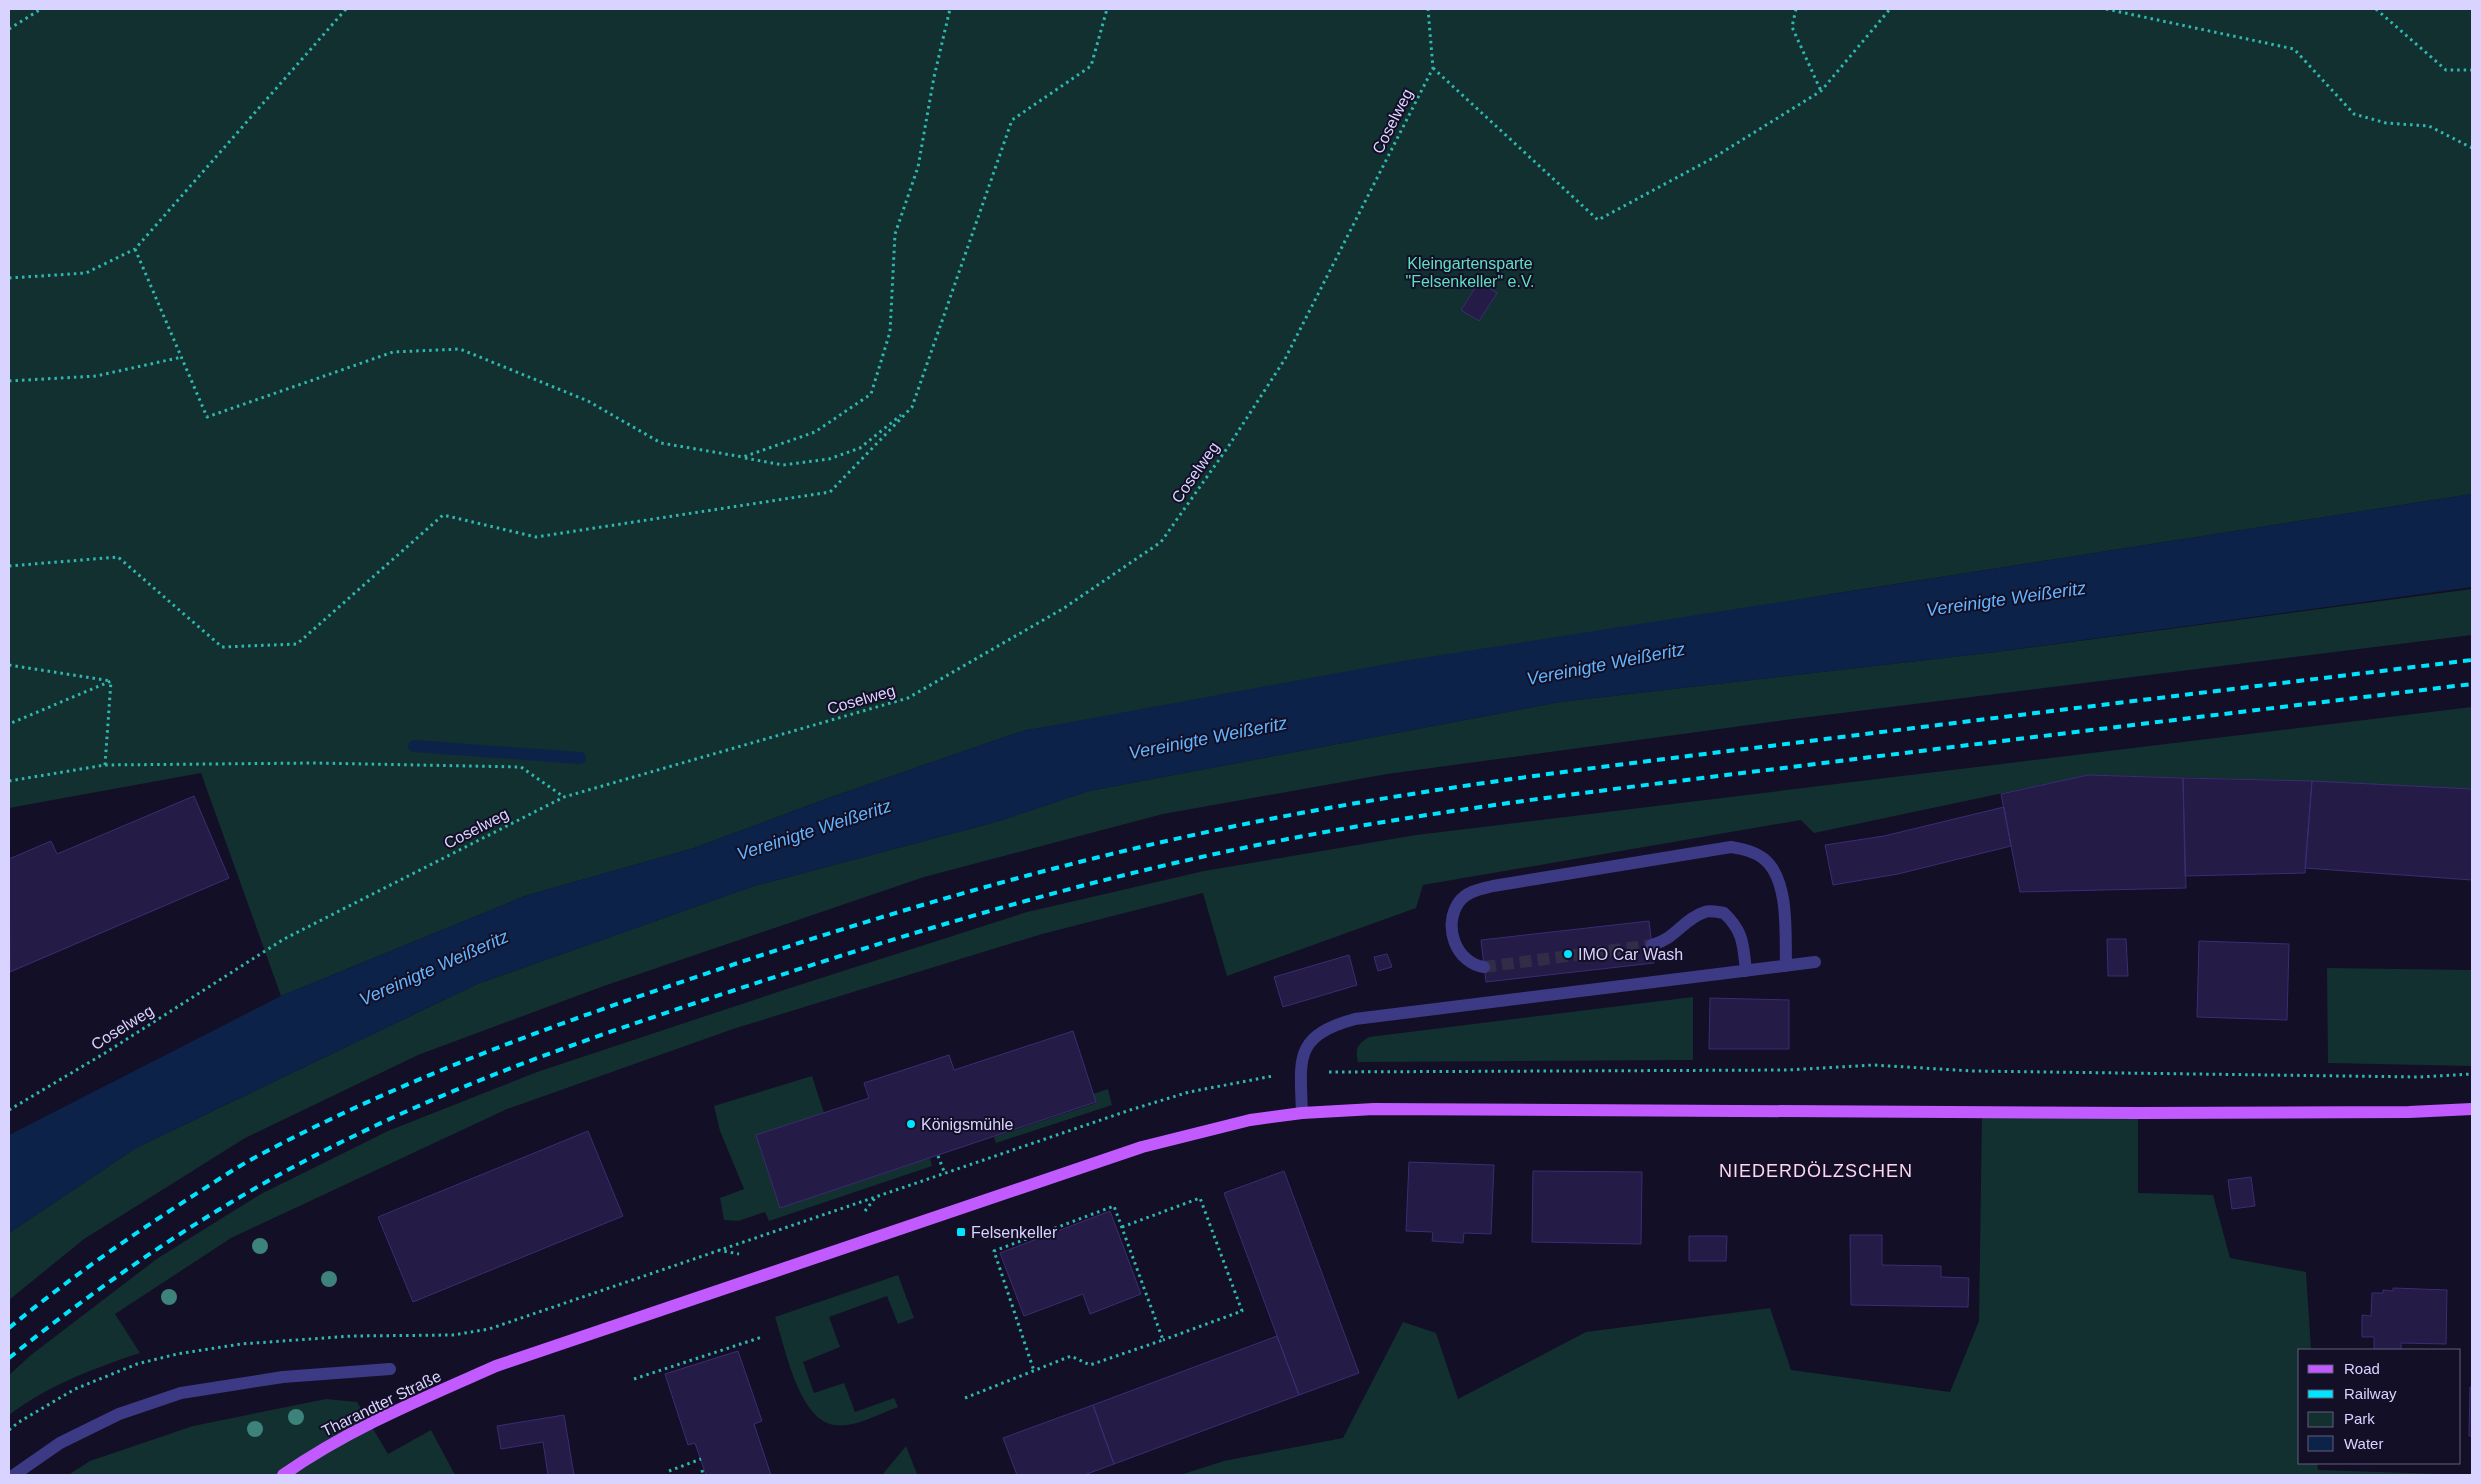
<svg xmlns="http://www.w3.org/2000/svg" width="2481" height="1484" viewBox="0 0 2481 1484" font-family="Arial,sans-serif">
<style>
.green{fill:#12302f}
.water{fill:#0c2248}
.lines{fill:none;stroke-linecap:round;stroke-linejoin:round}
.stream{stroke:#0c2248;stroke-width:12}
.building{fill:#241b47;stroke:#3b2d73}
.minor-tunnel{stroke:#312d47;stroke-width:12;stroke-dasharray:12 6;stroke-linecap:butt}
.path{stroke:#2fb8b0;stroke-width:3;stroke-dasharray:2.5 4;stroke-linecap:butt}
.minor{stroke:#3d3a85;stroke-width:12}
.major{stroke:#c25bff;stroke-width:12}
.rail{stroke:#00e5ff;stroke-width:4;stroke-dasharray:8 6;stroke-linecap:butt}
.tree{fill:#3d827b}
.poi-dot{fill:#00e5ff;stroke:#130f26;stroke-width:2}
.labels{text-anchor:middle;stroke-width:4;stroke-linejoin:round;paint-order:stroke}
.street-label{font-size:16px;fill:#d9d4ff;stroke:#130f26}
.park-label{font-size:16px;fill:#5fe0c0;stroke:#130f26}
.poi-label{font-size:16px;fill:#d9d4ff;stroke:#130f26;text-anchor:start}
.water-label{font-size:18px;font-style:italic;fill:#62b6ff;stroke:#130f26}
.neighbourhood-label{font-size:18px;letter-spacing:1px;fill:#ffd6f0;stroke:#130f26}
</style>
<rect width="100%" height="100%" fill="#130f26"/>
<path class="green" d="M9 9H2472V494L1838 593 1022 731 823 800 694 848 525 896 281 996 201 773 9 808Z
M2472 589V635L1785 720 1387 774 1163 814 924 877 601 987 418 1055 245 1138 84 1239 9 1300V1233L136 1148 475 985 754 886 996 822 1089 791 1560 702 1996 652Z
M2472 707V789L2312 781 2088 775 1814 833 1801 820 1423 885 1416 908 1227 976 1203 893 1042 934 736 1028 507 1109 231 1238 115 1314 140 1353C94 1368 47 1386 9 1415V1375L31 1355 158 1258 261 1194 388 1131 537 1072 790 988 1027 912 1204 871 1416 835Z
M2327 968 2472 970V1066L2328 1063Z
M1693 997V1060L1358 1062C1355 1049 1357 1044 1369 1037Z
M812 1076 824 1113 756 1135 780 1208 930 1158 932 1166 769 1221 765 1212 738 1221 724 1220 720 1198 744 1189 720 1131 714 1106Z
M1108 1089 1112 1105 996 1143 994 1137 1096 1103 1093 1094Z
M1982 1112 2138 1113V1193L2213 1195 2230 1258 2306 1272 2311 1350H2300V1463H2317L2318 1470 2472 1475H1180L1224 1461 1343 1438 1403 1322 1436 1333 1458 1399 1586 1332 1770 1308 1791 1370 1950 1392 1979 1321Z
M898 1275 914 1318 898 1324 887 1296 829 1317 840 1347 803 1362 814 1393 844 1383 855 1412 894 1398 898 1407C879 1414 855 1428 834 1425 798 1419 785 1346 775 1317Z
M326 1399 357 1402 388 1454 431 1430 455 1475H68L90 1461 193 1426Z
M906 1446 917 1474 882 1475Z"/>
<path class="water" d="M2472 494V587L1996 652 1560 702 1089 791 996 822 754 886 475 985 136 1148 9 1233V1135L281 996 525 896 694 848 823 800 1022 731 1403 661Z"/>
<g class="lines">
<path class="stream" d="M414 746 580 758"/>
</g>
<path class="building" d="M1479 282 1497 293 1479 321 1461 310Z
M2088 775 2183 778 2186 888 2020 892 2001 794Z
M2183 778 2312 781 2305 873 2185 876Z
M2312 781 2472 789V880L2305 868Z
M194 796 229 878 10 972 9 859 51 841 57 854Z
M2004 807 2011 846 1898 874 1833 885 1825 845 1884 836Z
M1649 921 1654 963 1486 982 1481 940Z
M2107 939H2126L2128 976H2108Z
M2199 941 2289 944 2287 1020 2197 1017Z
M1387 954 1392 967 1378 971 1374 957Z
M1349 955 1357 985 1283 1007 1274 977Z
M1710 998 1789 1000V1049H1709Z
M1073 1031 1096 1102 780 1208 756 1135 869 1098 864 1083 949 1055 954 1070Z
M588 1131 623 1216 413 1302 378 1217Z
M1409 1162 1494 1165 1491 1234 1464 1233 1463 1243 1432 1241 1433 1232 1406 1231Z
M1284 1171 1359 1373 1299 1395 1224 1193Z
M1533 1171 1642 1172 1641 1244 1532 1242Z
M2251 1177 2255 1206 2232 1209 2228 1180Z
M1110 1211 1141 1294 1090 1314 1083 1294 1024 1316 1000 1253Z
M1850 1235H1882V1265L1941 1266V1277L1969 1278 1968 1307 1851 1305Z
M1689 1236H1727L1726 1261H1689Z
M2393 1288 2447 1290 2446 1344 2401 1343V1350H2374V1337H2362V1315L2371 1316 2372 1293H2383V1290L2393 1291Z
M1277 1336 1299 1395 1114 1464 1093 1405Z
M738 1351 762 1421 754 1424 771 1475H706L695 1443 688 1445 665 1374Z
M2470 1387H2472V1436H2469Z
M1093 1405 1114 1464 1084 1475H1017L1003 1438Z
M564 1415 574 1475H548L543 1442 501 1449 497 1426Z"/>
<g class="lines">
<path class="minor-tunnel" d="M1484 967 1652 945"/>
<path class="path" d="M1796 9 1792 27 1821 91
M2106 9 2294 49 2354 114 2386 123 2429 126 2472 148
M2376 9 2446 70H2472
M9 29 41 9
M1433 68 1598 220 1713 158 1821 91 1890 9
M135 249 207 417 393 352 460 349 588 401 661 443 743 457 815 432 871 394 890 332 895 234 918 167 934 77 950 9
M9 278 86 273 135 249 346 9
M9 381 96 376 182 357
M745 458 783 465 829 459 860 448 901 415
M9 566 118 557 222 647 297 644 443 515 536 537 830 492 912 407 1012 120 1091 66 1107 9
M9 665 111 681 9 724
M105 765 111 681
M9 781 105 765 315 763 521 767 564 797
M1329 1072 1788 1070 1873 1065 1972 1071 2419 1077 2472 1074
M9 1110 105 1053 284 939 564 797 908 698 1064 608 1161 542 1228 447 1285 359 1433 68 1428 9
M938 1156 945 1174
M865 1211 875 1198
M1122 1227 1200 1198 1242 1311 1163 1340
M718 1250 739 1254
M634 1379 762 1337
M965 1398 1071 1356 1090 1365 1163 1340 1114 1206 994 1251 1034 1371
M9 1430 19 1422 75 1389 137 1364 177 1354 241 1344 352 1336 453 1335 489 1329 1130 1110 1189 1092 1273 1076
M702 1470 703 1475
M669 1471 701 1459"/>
<path class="minor" d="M1652 945C1677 938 1683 919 1705 912 1710 910 1718 912 1724 913 1744 932 1743 945 1746 971
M1484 967C1456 963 1442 926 1459 902 1467 891 1481 889 1493 886L1731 847C1742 849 1754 851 1764 859 1790 880 1785 936 1786 966
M1302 1113C1300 1057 1294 1036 1355 1019L1815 962
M14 1475 60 1443 119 1414 181 1393 283 1377 390 1369"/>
<path class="major" d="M283 1475C348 1429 424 1398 496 1366L1142 1147 1250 1120 1302 1113 1374 1109 2138 1113 2409 1112 2472 1109"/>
<path class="rail" d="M9 1328C66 1281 126 1239 188 1199 210 1185 232 1170 254 1158 399 1080 555 1024 711 972 871 918 1033 870 1198 834 1397 790 1600 767 1802 742 2025 714 2249 687 2472 660
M9 1358C117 1271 233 1194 358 1134 479 1075 607 1032 735 990 887 940 1040 893 1197 858 1387 815 1582 793 1775 769 2008 740 2240 712 2472 684"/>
</g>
<g class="tree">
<circle cx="260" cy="1246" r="8"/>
<circle cx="329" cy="1279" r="8"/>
<circle cx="169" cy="1297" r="8"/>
<circle cx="296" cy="1417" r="8"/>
<circle cx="255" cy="1429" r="8"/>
</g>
<g class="poi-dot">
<circle cx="1568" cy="954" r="5"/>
<circle cx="911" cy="1124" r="5"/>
<rect x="956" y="1227" width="10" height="10" rx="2.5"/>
</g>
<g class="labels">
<g class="street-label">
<text transform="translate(1392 121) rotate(-63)" y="6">Coselweg</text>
<text transform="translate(1195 472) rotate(-55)" y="6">Coselweg</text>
<text transform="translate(861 699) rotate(-16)" y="6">Coselweg</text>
<text transform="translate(476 828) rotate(-27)" y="6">Coselweg</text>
<text transform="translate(122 1027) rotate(-32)" y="6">Coselweg</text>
<text transform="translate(381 1403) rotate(-26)" y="6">Tharandter Straße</text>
</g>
<g class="park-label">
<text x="1470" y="269">Kleingartensparte<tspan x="1470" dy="18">"Felsenkeller" e.V.</tspan></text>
</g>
<g class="poi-label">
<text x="1578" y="960">IMO Car Wash</text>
<text x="921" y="1130">Königsmühle</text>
<text x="971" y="1238">Felsenkeller</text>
</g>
<g class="water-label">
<text transform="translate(2006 599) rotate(-8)" y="6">Vereinigte Weißeritz</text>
<text transform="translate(1606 664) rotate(-11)" y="6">Vereinigte Weißeritz</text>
<text transform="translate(1208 738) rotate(-11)" y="6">Vereinigte Weißeritz</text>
<text transform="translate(814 830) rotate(-18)" y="6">Vereinigte Weißeritz</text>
<text transform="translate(434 968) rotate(-24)" y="6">Vereinigte Weißeritz</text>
</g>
<g class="neighbourhood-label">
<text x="1816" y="1177">NIEDERDÖLZSCHEN</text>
</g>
</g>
<rect width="2481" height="1484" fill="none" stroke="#d9d4ff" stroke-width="20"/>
<rect x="2298" y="1349" width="162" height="115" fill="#130f26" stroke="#625e7d"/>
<rect x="2308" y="1365" width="25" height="8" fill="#c25bff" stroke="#625e7d"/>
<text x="2344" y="1374" font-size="15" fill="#d9d4ff">Road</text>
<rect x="2308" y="1390" width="25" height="8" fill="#00e5ff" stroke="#625e7d"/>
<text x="2344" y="1399" font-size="15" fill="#d9d4ff">Railway</text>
<rect x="2308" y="1412" width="25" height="15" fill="#12302f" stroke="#625e7d"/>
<text x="2344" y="1424" font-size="15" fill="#d9d4ff">Park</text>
<rect x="2308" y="1436" width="25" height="15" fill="#0c2248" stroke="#625e7d"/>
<text x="2344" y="1449" font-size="15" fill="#d9d4ff">Water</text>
</svg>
